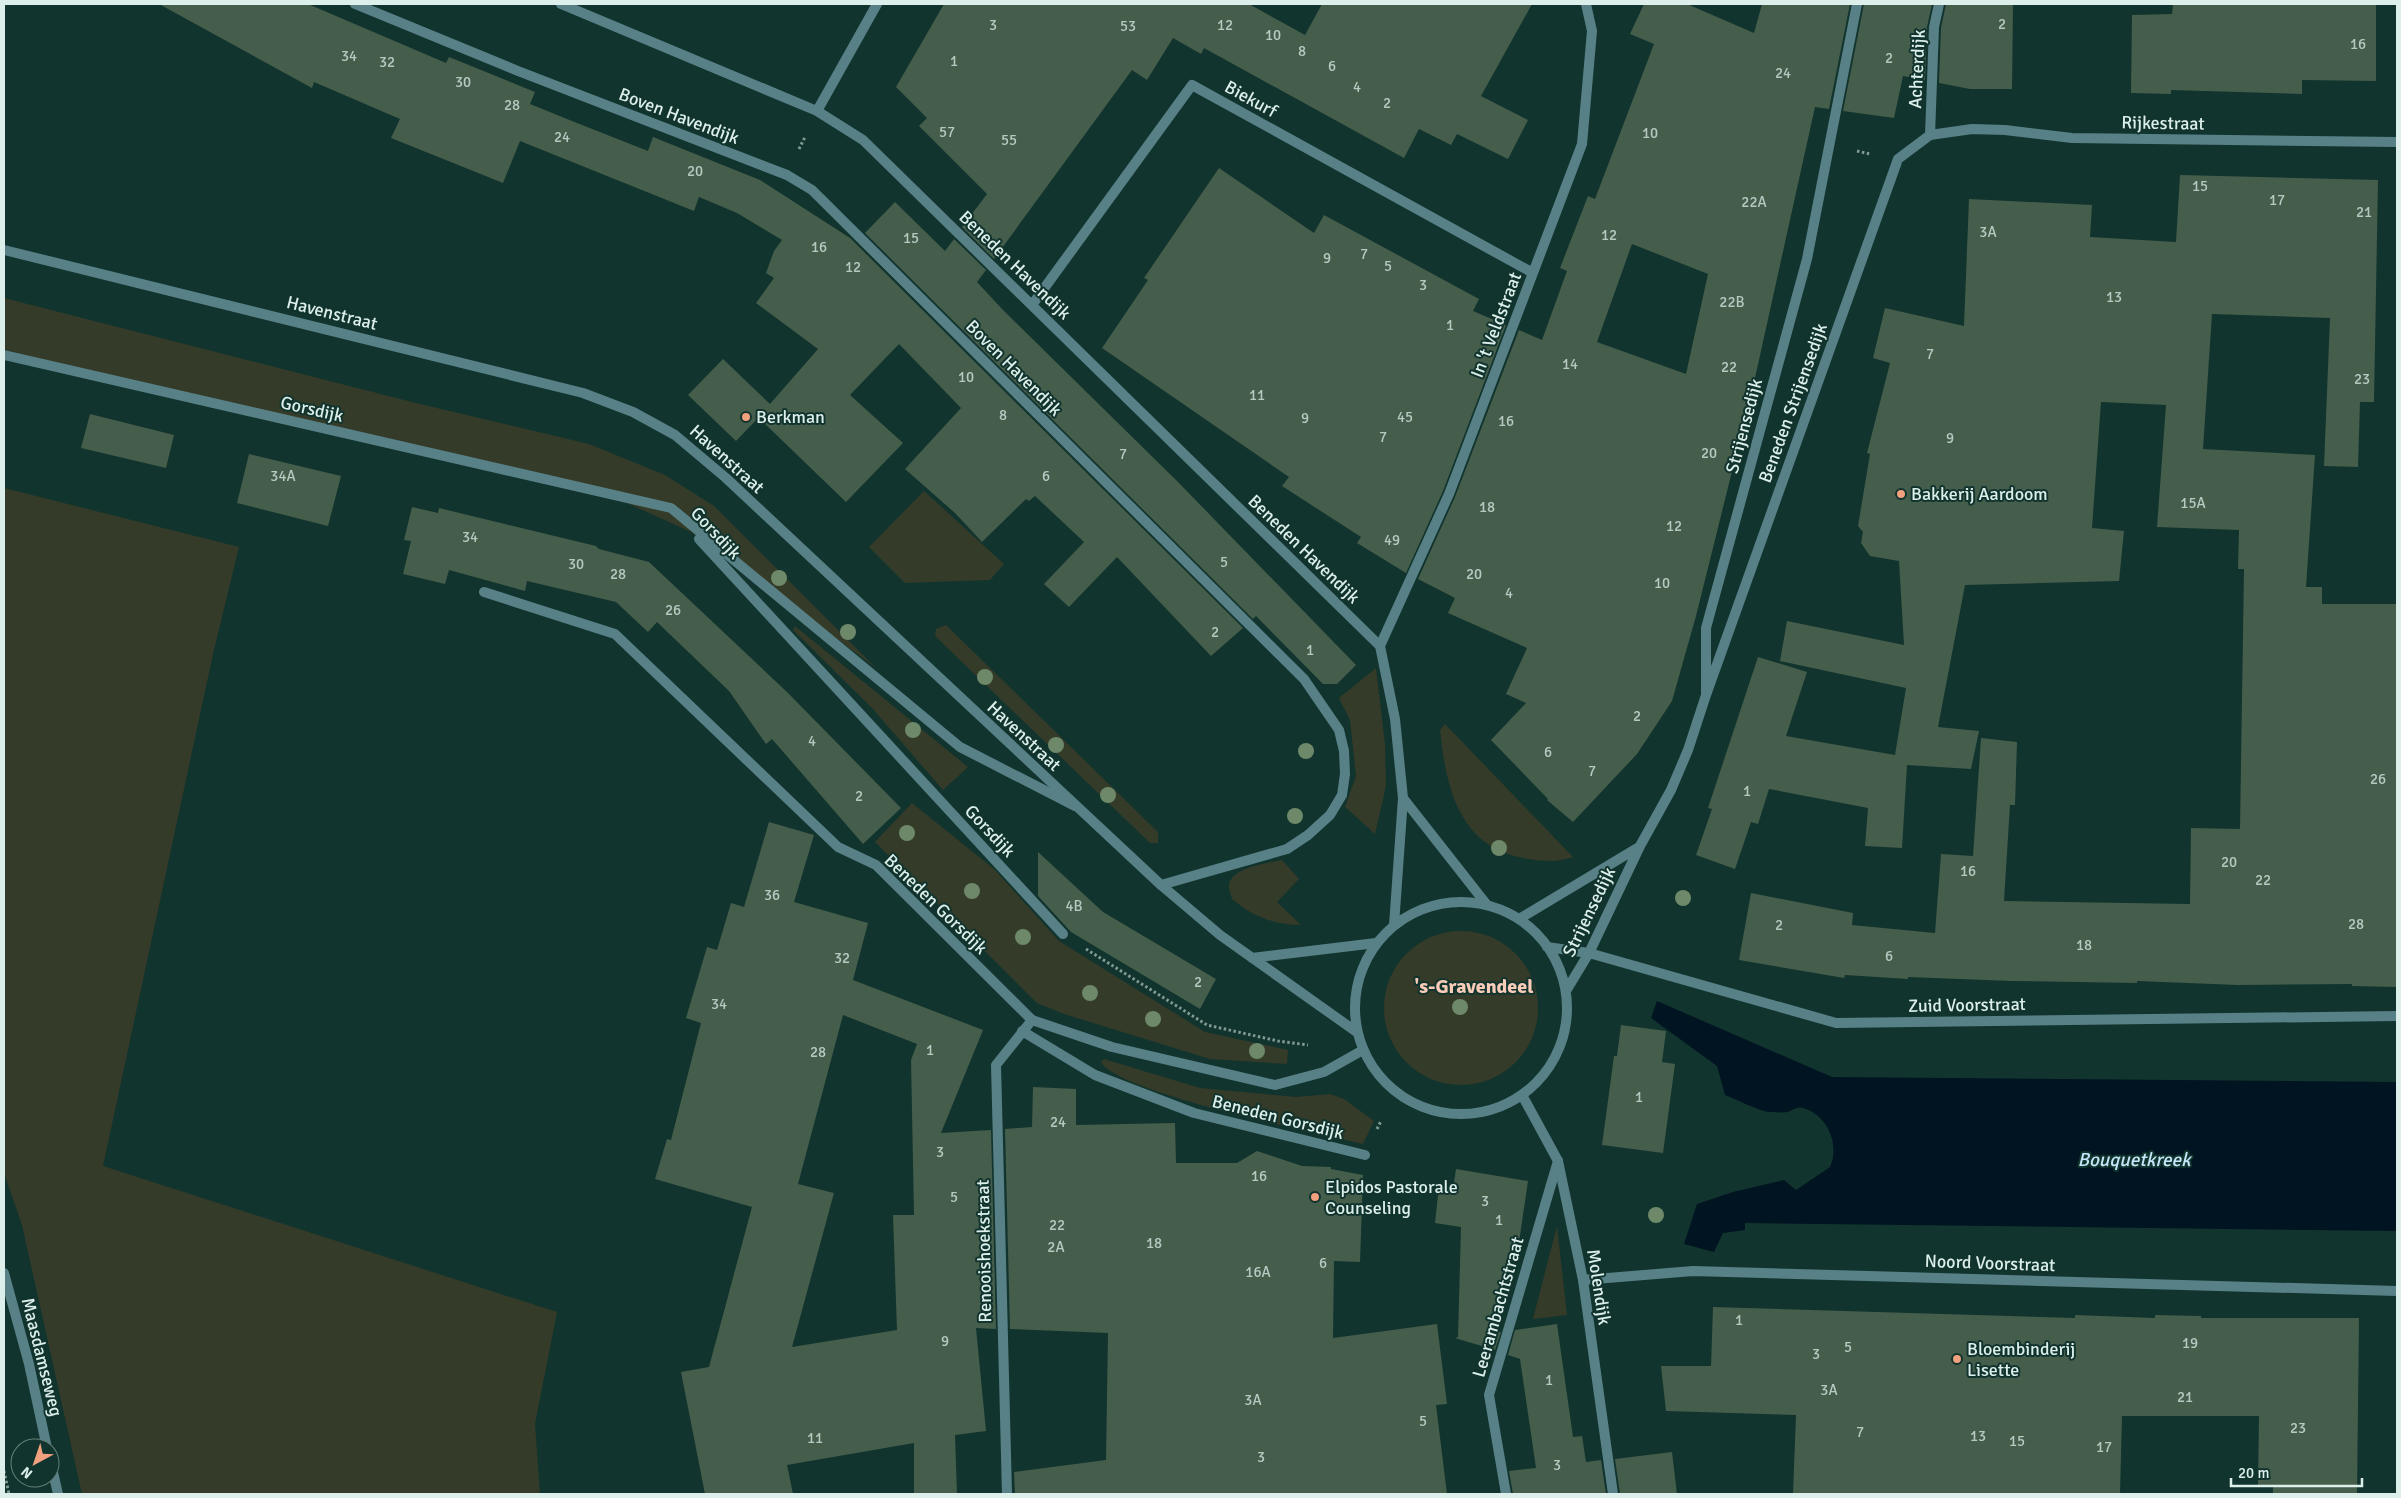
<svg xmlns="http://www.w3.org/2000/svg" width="2401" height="1498" viewBox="0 0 2401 1498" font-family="Signika,sans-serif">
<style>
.green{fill:#343b29}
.water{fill:#001421}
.building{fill:#455d4b;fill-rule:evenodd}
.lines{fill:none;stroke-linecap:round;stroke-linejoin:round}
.path{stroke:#809994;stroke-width:3;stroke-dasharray:2.5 2.5;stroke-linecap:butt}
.service{stroke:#588187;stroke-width:10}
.minor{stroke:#588187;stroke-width:10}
.tertiary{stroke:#588187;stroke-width:10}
.tree{fill:#6e8969}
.poi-dot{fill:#f1a17d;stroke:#12342e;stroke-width:2}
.labels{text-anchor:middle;stroke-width:4;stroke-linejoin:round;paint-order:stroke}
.number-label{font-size:15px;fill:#b6cac2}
.street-label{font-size:18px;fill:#dcefea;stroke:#12342e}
.poi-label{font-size:18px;fill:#dcefea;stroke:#12342e;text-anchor:start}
.water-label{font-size:19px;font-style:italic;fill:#c5e7fa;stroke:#12342e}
.quarter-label{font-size:20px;font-weight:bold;fill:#facbb7;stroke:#12342e}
</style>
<rect width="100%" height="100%" fill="#12342e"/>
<path class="green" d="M4 298 420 404 589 444 665 475 714 506 875 667 691 532 627 503 222 405 4 350Z
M4 488 239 547 213 654 103 1166 557 1312 535 1424 540 1494H82L22 1225 4 1173Z
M924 491 1004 564 990 580 905 583 869 547Z
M946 625 1158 832V843H1150L935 636 936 629Z
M795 626 968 767 943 790 872 708 793 630Z
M1376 668 1385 744 1386 786 1375 834 1345 807 1356 776 1350 720 1339 698Z
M1445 724 1573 857C1556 863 1541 861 1523 858 1458 846 1446 786 1440 730Z
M912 803 994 869 1059 941 1205 1032 1288 1050 1287 1064 1210 1059 1064 1014 1037 1003 875 842Z
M1282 860 1299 879 1277 902 1301 925C1274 925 1252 916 1232 899 1231 895 1228 888 1229 884 1233 867 1268 863 1282 860Z
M1384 1008a77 77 0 1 1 154 0a77 77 0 1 1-154 0Z
M1104 1059 1200 1088 1296 1097 1330 1094 1344 1099 1374 1121 1363 1144C1323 1135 1116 1092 1101 1062Z
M1557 1226 1567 1315 1533 1319Z"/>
<path class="water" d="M1657 1001 1832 1077 2397 1082V1231L1745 1223V1230L1723 1233 1714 1252 1684 1244 1697 1204 1733 1192 1784 1180 1796 1190 1830 1167C1840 1145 1828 1115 1803 1108 1796 1107 1793 1110 1788 1112 1783 1113 1774 1112 1768 1112 1754 1109 1738 1100 1725 1095L1717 1066 1651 1018Z"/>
<path class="building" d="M159 4H308L446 63 449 57 535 92 530 104 577 123 648 151 653 137 760 180 850 238 1243 628 1211 656 1117 557 1069 607 1044 584 1084 542 1035 496 1029 501 1026 499 982 542 955 513 905 469 961 408 899 344 850 395 903 443 846 502 759 418 766 410 736 441 688 395 723 359 770 404 818 349 756 303 774 278 766 273 774 251 782 240 737 213 699 197 694 211 520 141 503 183 391 138 400 119 314 82 312 88Z
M944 4H1249L1305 35 1322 4H1532L1481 96 1528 120 1508 159 1457 134 1451 145 1419 129 1404 158 1204 48 1201 54 1173 38 1147 80 1132 70 994 259 962 227 987 194 919 126 927 118 896 87Z
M1644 4H1687L1754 33 1762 4H1850L1829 109 1815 107 1753 387 1696 616 1672 701 1637 754 1573 822 1547 800 1548 799 1491 740 1526 703 1506 694 1527 648 1448 613 1455 598 1418 579 1455 497 1519 330 1542 340 1567 271 1560 268 1588 196 1595 199 1654 44 1630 34ZM1632 244 1708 274 1686 374 1597 342Z
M1864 4H1932L1927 27 1925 80 1903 76 1894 118 1843 111Z
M1946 4H2013L2012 89H1970L1939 83 1941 28Z
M2173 4H2376V81L2302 80V94L2171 90V94L2131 93 2132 15 2172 14Z
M1219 168 1314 233 1324 215 1479 299 1473 311 1506 325 1443 491 1406 573 1357 543 1361 537 1282 486 1289 477 1102 348 1148 280 1144 278Z
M2180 175 2378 180 2374 402H2360L2358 467 2324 466 2330 318 2212 314 2203 449 2315 455 2306 587H2322V604H2397V987L2352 986V984L2238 985 2137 981V983L2012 981 1908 977V979L1845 975 1844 978 1739 960 1751 893 1853 913 1852 925 1935 933 1941 854 1973 856 1981 738 2017 742 2015 805H2010L2004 901 2190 904 2191 828 2240 829 2244 569H2238L2239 530 2157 527 2166 405 2101 402 2092 528 2124 531 2119 581 1965 585 1938 727 1979 731 1971 769 1907 765 1902 848 1865 846 1868 808 1769 789 1758 824 1751 822 1735 869 1696 855 1712 809 1708 808 1758 657 1807 672 1786 736 1895 755 1906 688 1780 661 1787 621 1904 645 1899 561 1870 556 1861 543 1863 532 1858 526 1870 454 1867 453 1890 363 1873 358 1885 308 1964 326 1969 199 2092 205 2090 237 2176 242Z
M895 202 945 251 954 239 986 270 977 282 1003 310 1178 482 1356 665 1337 684H1323L1256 616 1253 619 865 233Z
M90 414 174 435 166 468 81 448Z
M249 454 341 476 328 526 237 503Z
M412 507 438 513 439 508 596 546 599 549 649 562 787 692 901 808 863 844 772 739 766 744 729 691 657 622 648 632 616 602 527 581 525 591 449 570 445 584 403 574 411 541 404 540Z
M769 822 814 835 794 902 868 923 853 980 983 1030 941 1133 991 1130 996 1329 976 1328 986 1431 955 1435 957 1494H914V1443L787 1465 793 1494H705L681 1372 709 1367 752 1207 655 1179 667 1139 671 1140 701 1023 686 1018 707 947 717 950 731 903 744 907ZM843 1015 917 1044 911 1060 914 1215H893L897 1330 792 1347 834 1193 798 1184Z
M1038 852 1103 912 1216 979 1200 1009 1071 932 1038 896Z
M1621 1025 1666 1031 1662 1062 1675 1064 1663 1153 1602 1145 1614 1056H1617Z
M1033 1087 1076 1089V1125L1175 1123 1176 1163H1237L1257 1151 1302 1166 1331 1167V1169L1363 1175 1360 1262 1334 1261 1333 1338 1437 1324 1447 1404 1436 1405 1447 1494H1015L1014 1472 1106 1460 1108 1333 1010 1329 1005 1129 1032 1127Z
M1456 1169 1528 1181 1518 1249 1494 1332H1501L1495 1350 1455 1338 1458 1337 1461 1227 1435 1223 1439 1186 1453 1189Z
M1713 1307 2075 1318V1315L2155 1318V1315L2201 1316V1318H2359L2357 1494H2273V1485H2258L2259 1416H2122L2120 1494H1793L1796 1415 1666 1411 1661 1366H1711Z
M1557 1324 1573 1437 1582 1436 1586 1462 1601 1460 1606 1494H1513L1509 1471 1536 1468 1520 1359 1508 1355 1515 1330Z
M1672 1452 1677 1494H1620L1615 1459Z"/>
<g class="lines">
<path class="path" d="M799 149 805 137
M1857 151 1870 154
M1086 949 1207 1025 1278 1041 1308 1045
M1377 1129 1381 1121
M4 1471 9 1494"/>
<path class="service" d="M484 592 615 634 838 847 876 865 1032 1020
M1022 1031 1095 1075 1194 1113 1365 1155"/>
<path class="minor" d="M355 4 518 71 787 175 812 190 1304 679 1339 730 1344 751 1345 774 1342 795 1330 815 1308 835 1287 849 1161 885
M561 4 817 111 863 140 1380 646
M817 111 877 4
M1930 135 1934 27 1939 4
M1032 305 1192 85 1533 273
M4 355 671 508 960 747 1075 806
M699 539 1063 934
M1380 646 1449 494 1582 144 1592 31 1586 4
M1380 646 1395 719 1403 798 1394 925
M1706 694V628L1807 259 1857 4
M1403 798 1487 905
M1583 1280 1613 1494
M1007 1494 996 1065 1032 1020 1112 1047 1275 1085 1324 1072 1363 1050
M1506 1494 1489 1395 1558 1161"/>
<path class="tertiary" d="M4 250 583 393 633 412 675 435 726 478 1161 885 1220 935 1358 1033
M1355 1008a106 106 0 1 1 212 0a106 106 0 1 1-212 0Z
M1519 919 1639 847
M1547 947 1589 953 1836 1023 2397 1016
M1252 958 1376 943
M1566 991 1589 953 1640 846 1671 790 1688 750 1706 695 1898 159 1930 135 1972 129 2005 130 2072 138 2397 142
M1522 1095 1558 1161 1583 1280 1693 1271 2397 1291
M4 1273 29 1364 47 1448
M50 1459 58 1494"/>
</g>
<g class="tree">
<circle cx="779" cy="578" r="8"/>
<circle cx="848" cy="632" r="8"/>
<circle cx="985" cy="677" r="8"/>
<circle cx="913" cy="730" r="8"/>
<circle cx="1056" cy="745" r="8"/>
<circle cx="1306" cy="751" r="8"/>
<circle cx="1108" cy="795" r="8"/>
<circle cx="1295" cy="816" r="8"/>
<circle cx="907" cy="833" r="8"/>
<circle cx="1499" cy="848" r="8"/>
<circle cx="972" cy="891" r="8"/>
<circle cx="1683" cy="898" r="8"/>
<circle cx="1023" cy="937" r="8"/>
<circle cx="1090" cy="993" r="8"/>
<circle cx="1460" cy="1007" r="8"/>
<circle cx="1153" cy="1019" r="8"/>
<circle cx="1257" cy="1051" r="8"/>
<circle cx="1656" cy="1215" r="8"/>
</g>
<g class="poi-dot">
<circle cx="746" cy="417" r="5"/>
<circle cx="1901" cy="494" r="5"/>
<circle cx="1315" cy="1197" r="5"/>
<circle cx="1957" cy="1359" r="5"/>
</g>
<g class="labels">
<g class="number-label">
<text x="2002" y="29">2</text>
<text x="993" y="30">3</text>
<text x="1225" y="30">12</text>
<text x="1128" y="31">53</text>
<text x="1273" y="40">10</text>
<text x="2358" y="49">16</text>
<text x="1302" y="56">8</text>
<text x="349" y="61">34</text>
<text x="1889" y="63">2</text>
<text x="954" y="66">1</text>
<text x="387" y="67">32</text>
<text x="1332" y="71">6</text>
<text x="1783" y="78">24</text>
<text x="463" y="87">30</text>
<text x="1357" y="92">4</text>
<text x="1387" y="108">2</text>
<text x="512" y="110">28</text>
<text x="947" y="137">57</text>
<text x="1650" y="138">10</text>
<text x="562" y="142">24</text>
<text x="1009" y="145">55</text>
<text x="695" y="176">20</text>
<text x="2200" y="191">15</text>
<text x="2277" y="205">17</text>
<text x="1754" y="207">22A</text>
<text x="2364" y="217">21</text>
<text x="1988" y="237">3A</text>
<text x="1609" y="240">12</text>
<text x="911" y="243">15</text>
<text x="819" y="252">16</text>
<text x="1364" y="259">7</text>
<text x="1327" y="263">9</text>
<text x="1388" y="271">5</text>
<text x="853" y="272">12</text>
<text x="1423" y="290">3</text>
<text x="2114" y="302">13</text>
<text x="1732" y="307">22B</text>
<text x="1450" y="330">1</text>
<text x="1930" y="359">7</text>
<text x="1570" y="369">14</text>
<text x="1729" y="372">22</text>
<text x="966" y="382">10</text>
<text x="2362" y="384">23</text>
<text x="1257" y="400">11</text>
<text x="1003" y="420">8</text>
<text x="1405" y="422">45</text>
<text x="1305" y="423">9</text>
<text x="1506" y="426">16</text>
<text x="1383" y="442">7</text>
<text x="1950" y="443">9</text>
<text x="1709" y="458">20</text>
<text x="1123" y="459">7</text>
<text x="283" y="481">34A</text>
<text x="1046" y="481">6</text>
<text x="2193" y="508">15A</text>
<text x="1487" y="512">18</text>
<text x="1674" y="531">12</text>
<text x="470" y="542">34</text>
<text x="1392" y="545">49</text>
<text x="1224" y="567">5</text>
<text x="576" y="569">30</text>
<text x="618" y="579">28</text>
<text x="1474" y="579">20</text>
<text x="1662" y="588">10</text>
<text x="1509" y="598">4</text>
<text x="673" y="615">26</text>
<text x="1215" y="637">2</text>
<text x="1310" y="655">1</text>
<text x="1637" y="721">2</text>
<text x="812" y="746">4</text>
<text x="1548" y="757">6</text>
<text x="1592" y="776">7</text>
<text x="2378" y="784">26</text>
<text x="1747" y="796">1</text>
<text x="859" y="801">2</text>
<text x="2229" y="867">20</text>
<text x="1968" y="876">16</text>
<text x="2263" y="885">22</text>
<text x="772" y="900">36</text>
<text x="1074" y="911">4B</text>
<text x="2356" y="929">28</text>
<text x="1779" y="930">2</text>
<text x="2084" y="950">18</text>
<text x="1889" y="961">6</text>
<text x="842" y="963">32</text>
<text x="1198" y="987">2</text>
<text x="719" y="1009">34</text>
<text x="930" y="1055">1</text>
<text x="818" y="1057">28</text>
<text x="1639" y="1102">1</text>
<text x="1058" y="1127">24</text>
<text x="940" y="1157">3</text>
<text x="1259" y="1181">16</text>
<text x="954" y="1202">5</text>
<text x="1485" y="1206">3</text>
<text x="1499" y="1225">1</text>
<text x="1057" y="1230">22</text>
<text x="1154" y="1248">18</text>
<text x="1056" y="1252">2A</text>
<text x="1323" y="1268">6</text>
<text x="1258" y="1277">16A</text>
<text x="1739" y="1325">1</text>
<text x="945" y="1346">9</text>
<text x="2190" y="1348">19</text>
<text x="1848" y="1352">5</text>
<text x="1816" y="1359">3</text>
<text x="1549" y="1385">1</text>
<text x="1829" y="1395">3A</text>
<text x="2185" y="1402">21</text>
<text x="1253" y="1405">3A</text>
<text x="1423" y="1426">5</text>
<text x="2298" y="1433">23</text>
<text x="1860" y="1437">7</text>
<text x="1978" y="1441">13</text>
<text x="815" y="1443">11</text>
<text x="2017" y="1446">15</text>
<text x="2104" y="1452">17</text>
<text x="1261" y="1462">3</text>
<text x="1557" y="1470">3</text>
</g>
<g class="street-label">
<text transform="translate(1917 69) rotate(-87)" y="6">Achterdijk</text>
<text transform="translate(1251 99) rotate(29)" y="6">Biekurf</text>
<text transform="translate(679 116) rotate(21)" y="6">Boven Havendijk</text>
<text transform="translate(2163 123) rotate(1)" y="6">Rijkestraat</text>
<text transform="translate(1015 265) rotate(44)" y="6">Beneden Havendijk</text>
<text transform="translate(332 313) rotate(14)" y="6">Havenstraat</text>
<text transform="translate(1496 325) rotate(-69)" y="6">In 't Veldstraat</text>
<text transform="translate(1014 368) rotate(45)" y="6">Boven Havendijk</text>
<text transform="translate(1793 403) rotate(-70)" y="6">Beneden Strijensedijk</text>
<text transform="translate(312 409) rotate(13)" y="6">Gorsdijk</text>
<text transform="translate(1744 426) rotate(-75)" y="6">Strijensedijk</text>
<text transform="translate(727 459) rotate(42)" y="6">Havenstraat</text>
<text transform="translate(716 533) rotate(47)" y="6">Gorsdijk</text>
<text transform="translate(1304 549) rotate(44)" y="6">Beneden Havendijk</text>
<text transform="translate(1024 736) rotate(43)" y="6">Havenstraat</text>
<text transform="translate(990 831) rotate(47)" y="6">Gorsdijk</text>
<text transform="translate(936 904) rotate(44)" y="6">Beneden Gorsdijk</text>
<text transform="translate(1589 912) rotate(-64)" y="6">Strijensedijk</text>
<text transform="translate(1967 1005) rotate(-1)" y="6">Zuid Voorstraat</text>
<text transform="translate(1278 1117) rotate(14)" y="6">Beneden Gorsdijk</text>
<text transform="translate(984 1251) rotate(-91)" y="6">Renooishoekstraat</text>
<text transform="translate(1990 1263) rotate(2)" y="6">Noord Voorstraat</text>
<text transform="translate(1599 1287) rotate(81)" y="6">Molendijk</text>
<text transform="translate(1498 1307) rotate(-74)" y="6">Leerambachtstraat</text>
<text transform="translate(42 1357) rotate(76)" y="6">Maasdamseweg</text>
</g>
<g class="poi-label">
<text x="756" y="423">Berkman</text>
<text x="1911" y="500">Bakkerij Aardoom</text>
<text x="1325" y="1193">Elpidos Pastorale<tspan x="1325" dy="21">Counseling</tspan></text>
<text x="1967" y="1355">Bloembinderij<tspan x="1967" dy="21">Lisette</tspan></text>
</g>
<g class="water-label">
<text x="2134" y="1166">Bouquetkreek</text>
</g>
<g class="quarter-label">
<text x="1474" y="993">'s-Gravendeel</text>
</g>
</g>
<rect width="2401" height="1498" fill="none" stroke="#dcefea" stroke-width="10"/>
<g transform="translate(35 1463) rotate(220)"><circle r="24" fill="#12342e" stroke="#637f79"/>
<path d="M0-4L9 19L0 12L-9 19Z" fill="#f1a17d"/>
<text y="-8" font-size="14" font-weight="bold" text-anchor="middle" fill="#dcefea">N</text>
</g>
<path d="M2231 1478v8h131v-8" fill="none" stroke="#dcefea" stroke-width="2.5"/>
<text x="2238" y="1478" font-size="15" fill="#dcefea" stroke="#12342e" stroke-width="4" paint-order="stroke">20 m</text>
</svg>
